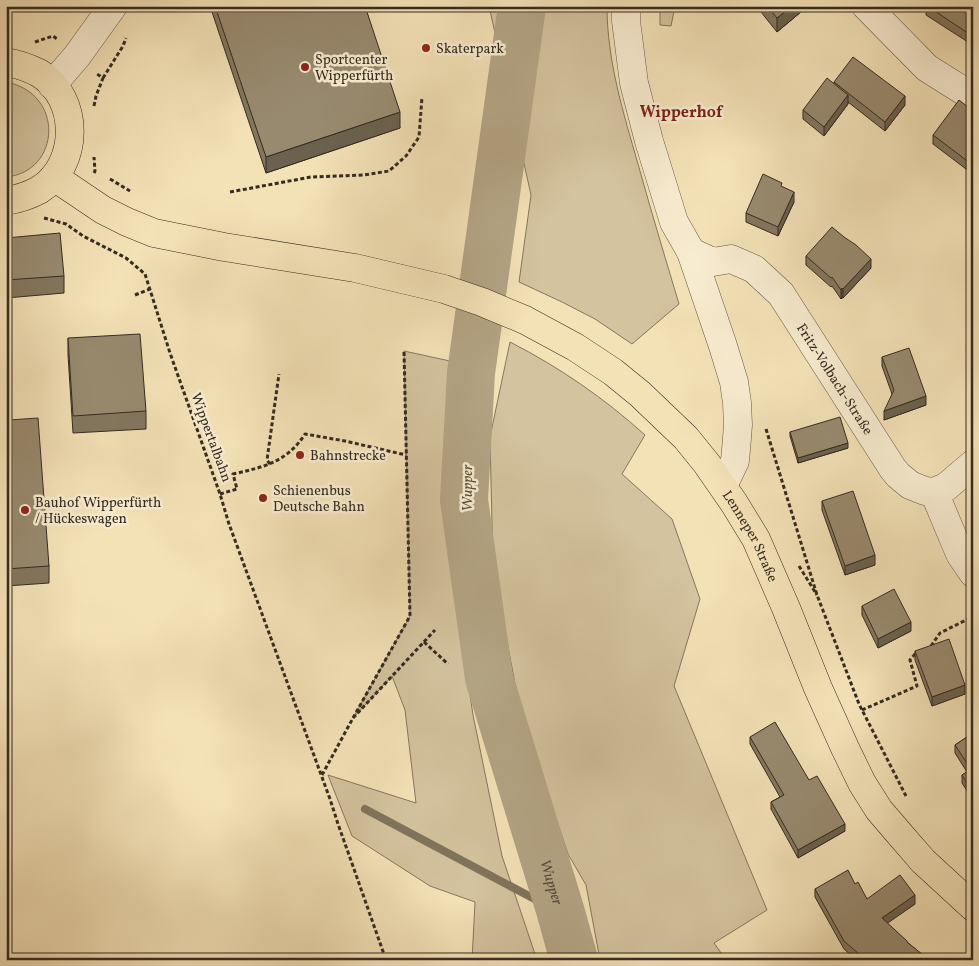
<svg xmlns="http://www.w3.org/2000/svg" width="979" height="966" viewBox="0 0 979 966" font-family="Vollkorn,serif">
<style>
.green{fill:#d3c39e;stroke:#847760}
.lines{fill:none;stroke-linecap:round;stroke-linejoin:round}
.stream{stroke:#80745c;stroke-width:8}
.river{stroke:#b3a484;stroke-width:48}
.minor-casing{stroke:#645946;stroke-width:29}
.primary-casing{stroke:#342b21;stroke-width:29}
.path{stroke:#342b21;stroke-width:3;stroke-dasharray:4 2.5;stroke-linecap:butt}
.minor{stroke:#f8ecd0;stroke-width:28}
.primary{stroke:#f4e2b7;stroke-width:28}
.wall{fill:#83775f;stroke:#342b21}
.shaded-wall{fill:#6a614e;stroke:#342b21}
.building{fill:#988a6f;stroke:#342b21}
.poi-dot{fill:#8f2418;stroke:#f8ecd0;stroke-width:2}
.labels{text-anchor:middle;stroke-width:5;stroke-linejoin:round;paint-order:stroke}
.poi-label{font-size:14px;fill:#342b21;stroke:#f8ecd0;text-anchor:start}
.street-label{font-size:14px;fill:#342b21;stroke:#f8ecd0}
.water-label{font-size:15px;font-style:italic;fill:#5a4f3f;stroke:#f8ecd0}
.quarter-label{font-size:16px;font-weight:bold;fill:#7a1f14;stroke:#f8ecd0}
</style>
<rect width="100%" height="100%" fill="#f4e2b7"/>
<filter id="stains"><feTurbulence type="fractalNoise" baseFrequency=".004" numOctaves="4"/><feColorMatrix values="0 0 0 0 .2 0 0 0 0 .09 0 0 0 0 .02 0 0 0 .5 -.17"/></filter>
<radialGradient id="worn" r=".72"><stop offset=".6" stop-color="#630" stop-opacity="0"/><stop offset="1" stop-color="#630" stop-opacity=".3"/></radialGradient>
<path class="green" d="M489 6H607C607 60 623 112 638 164 651 211 665 257 679 304L632 344 595 319 562 302 519 282 531 195Z
M660 6H675L671 26 660 25Z
M6 82C65 93 61 172 6 177Z
M510 342C559 367 604 398 645 435L622 474 672 519 700 599 674 686 767 910 714 943 726 960H600L586 885 568 854 521 715 493 568 490 437Z
M404 351 450 361 449 422 456 582 461 635 473 715 502 856 537 960H472L475 902 430 886 352 836 328 775 416 803 405 710 392 676 353 718 410 616Z"/>
<g class="lines">
<path class="stream" d="M365 809 561 913"/>
<path class="river" id="s1" d="M522 6 471 373 464 500 489 678 561 913 574 960"/>
<g class="minor-casing">
<g id="minor">
<path d="M626 6V21L634 83 649 141 674 222 691 252 723 346 734 382 737 403 738 425 736 450 735 461 723 486"/>
<path d="M866 6 927 68 973 97"/>
<path d="M52 85 77 56 113 6"/>
<path id="s2" d="M691 252 713 262 731 259 754 269 781 294 893 469 898 475 910 485 925 491 934 492 946 487 973 464"/>
<path d="M934 492 960 554 973 573"/>
</g>
</g>
<g class="primary-casing">
<g id="primary">
<path d="M6 62C18 64 29 68 39 73 80 98 80 165 39 190 28 196 18 199 6 201"/>
<path id="s3" d="M54 177 103 210 127 222 154 233 224 247 355 268 444 289 482 302 525 320 575 347 613 372 640 394 686 438 707 464 734 503 756 539 786 608 818 688 845 748 862 783 879 810 897 831 923 861 973 907"/>
</g>
</g>
<path class="path" d="M35 42 53 36 57 39
M103 78 123 46 126 38
M94 106 96 96 103 78 97 74
M94 173 95 171 94 157
M110 179 130 191
M230 192 311 177 364 175 389 171 406 156 419 137 422 97
M44 218 66 224 83 236 126 258 145 274 170 353 220 494 229 524 330 799 338 824 354 869 386 960
M135 295 150 289
M766 429 817 595 859 704 906 796
M270 464 267 460 279 374
M220 494 237 489 233 474C264 467 287 462 305 434L345 441 406 455
M799 566 817 595
M424 642 448 664
M931 646 940 633 968 619
M862 710 917 686 910 660 915 654 919 652
M353 718 410 616 404 351
M322 775 353 718 435 630"/>
<use href="#minor" class="minor"/>
<use href="#primary" class="primary"/>
</g>
<path class="wall" d="M210 6H365L400 128 266 173Z
M761 6H808L777 32 761 12Z
M926 6H973L971 44 926 15Z
M834 82 905 105 885 131 848 102V104L824 136 803 119V110L834 83Z
M973 111V169L970 172 933 144V135Z
M782 187 794 202 778 236 746 222V213Z
M6 238 64 276V293L6 298Z
M806 256 871 268 843 298H842L841 299 832 286 831 287 806 265Z
M68 338 146 411V429L73 433 68 355Z
M882 357 926 405 884 420 892 394 882 366Z
M6 385 9 420 49 566V583L6 586Z
M790 432 848 448 798 463 790 436Z
M822 501 875 565 845 575 822 510Z
M862 606 911 631 878 648 862 615Z
M915 651 965 694 932 706 915 660Z
M973 697V710L971 707V699Z
M973 733V800L962 783V775L967 772 955 753V745Z
M750 737 809 780 845 831 798 858 771 809V802L780 797 750 744Z
M855 884 867 899 915 904 887 923 907 942 929 960H856L844 949 815 897V889Z"/>
<path class="shaded-wall" d="M792 6H808L777 32V18Z
M973 32V41L971 44V35Z
M848 95V104L824 136V127Z
M905 96V105L885 131V122Z
M400 112V128L266 173V157Z
M973 160V169L970 172V163Z
M794 192V202L778 236V227Z
M871 259V268L843 298V289Z
M842 288V298L841 299V290Z
M926 396V405L884 420V411Z
M848 443V448L798 463V458Z
M875 555V565L845 575V566Z
M911 622V631L878 648V639Z
M965 685V694L932 706V697Z
M845 824V831L798 858V850Z
M915 895V904L882 927V918Z"/>
<path class="building" d="M215 6H365L400 112 266 157Z
M767 6H792L777 18Z
M927 6H973V32L971 35Z
M853 57 905 96 885 122 834 82Z
M827 78 848 95 824 127 803 110Z
M959 100 973 111V160L970 163 933 135Z
M763 174 782 183 781 186 794 192 778 227 746 213Z
M832 227 844 237 856 245 871 259 843 289 842 288 841 290 832 277 831 278 806 256Z
M60 233 64 276 6 280V238Z
M140 334 146 411 73 416 68 338Z
M909 348 926 396 884 411 894 390 882 357Z
M6 385 9 420 38 418 49 566 6 569Z
M840 417 848 443 798 458 790 432Z
M853 491 875 555 845 566 822 501Z
M894 589 911 622 878 639 862 606Z
M949 639 965 685 932 697 915 651Z
M775 722 809 780 817 776 845 824 798 850 771 802 784 795 750 737Z
M973 733V792L962 775 971 769 955 745Z
M848 870 855 884 858 882 867 899 900 875 915 895 882 918 907 941V942L929 960H866L844 941 815 889Z"/>
<g class="poi-dot">
<circle cx="426" cy="48" r="5"/>
<circle cx="305" cy="67" r="5"/>
<circle cx="300" cy="455" r="5"/>
<circle cx="263" cy="498" r="5"/>
<circle cx="25" cy="510" r="5"/>
</g>
<g class="labels">
<g class="poi-label">
<text x="436" y="53">Skaterpark</text>
<text x="315" y="64">Sportcenter<tspan x="315" dy="16">Wipperfürth</tspan></text>
<text x="310" y="460">Bahnstrecke</text>
<text x="273" y="495">Schienenbus<tspan x="273" dy="16">Deutsche Bahn</tspan></text>
<text x="35" y="507">Bauhof Wipperfürth<tspan x="35" dy="16">/ Hückeswagen</tspan></text>
</g>
<g class="street-label">
<text dy="5" stroke="none"><textPath href="#s2" startOffset="205">Fritz-Volbach-Straße</textPath></text>
<text transform="translate(212 437) rotate(70)" y="5">Wippertalbahn</text>
<text dy="5" stroke="none"><textPath href="#s3" startOffset="816">Lenneper Straße</textPath></text>
</g>
<g class="water-label">
<text transform="translate(467 488) rotate(-90)" y="5">Wupper</text>
<text dy="5" stroke="none"><textPath href="#s1" startOffset="891">Wupper</textPath></text>
</g>
<g class="quarter-label">
<text x="681" y="117">Wipperhof</text>
</g>
</g>
<rect width="979" height="966" fill="none" stroke="#f4e2b7" stroke-width="25"/>
<rect x="8" y="8" width="964" height="951" fill="none" stroke="#342b21" stroke-width="2.5"/>
<rect x="12" y="12" width="954" height="941" fill="none" stroke="#342b21"/>
<rect width="100%" height="100%" filter="url(#stains)"/>
<rect width="100%" height="100%" fill="url(#worn)"/>
</svg>
